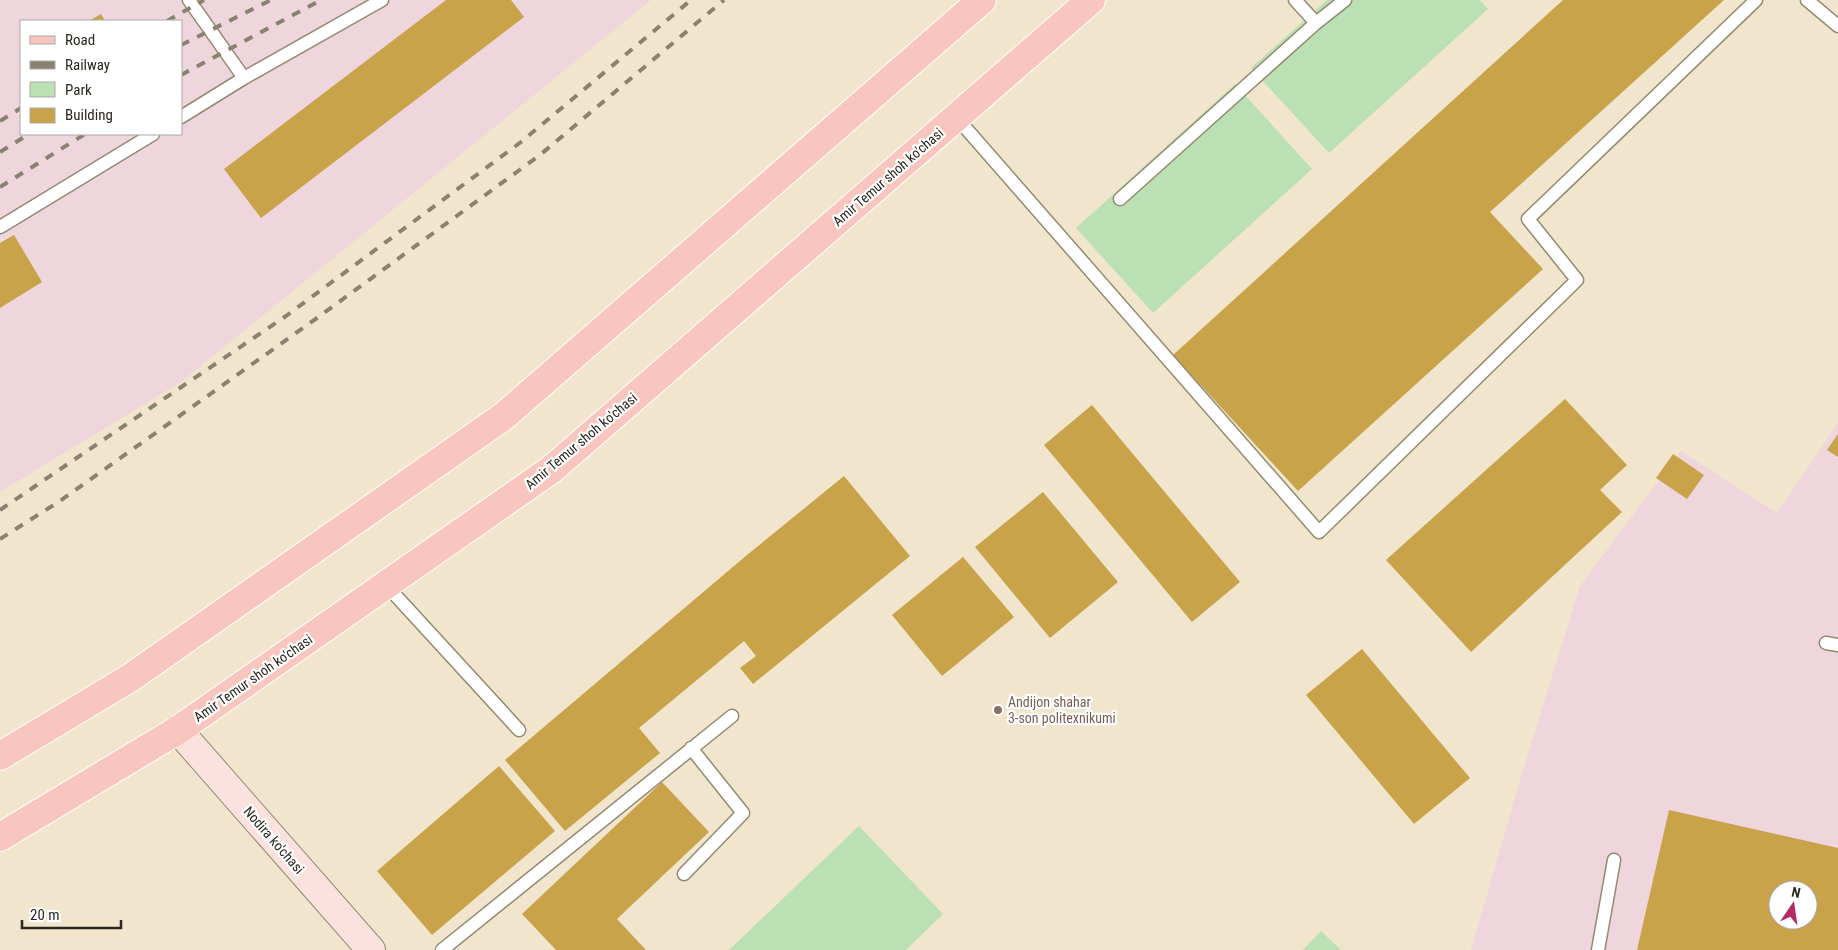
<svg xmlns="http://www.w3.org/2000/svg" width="1838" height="950" viewBox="0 0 1838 950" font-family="'Roboto Condensed',sans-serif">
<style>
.industrial{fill:#efd5dc;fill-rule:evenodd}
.green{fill:#bae0b4}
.building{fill:#c8a349;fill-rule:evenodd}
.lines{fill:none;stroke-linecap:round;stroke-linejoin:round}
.lane-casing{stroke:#948a73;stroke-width:15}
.secondary-casing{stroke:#948a73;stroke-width:30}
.primary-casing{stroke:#fff;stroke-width:30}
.lane{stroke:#fff;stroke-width:12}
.secondary{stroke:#fbe2de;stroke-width:28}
.primary{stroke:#f8c6be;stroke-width:28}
.rail{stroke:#898271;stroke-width:4;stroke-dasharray:9 9;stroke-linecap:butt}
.education-dot{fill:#8d6e63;stroke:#fff;stroke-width:2}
.labels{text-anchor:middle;stroke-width:4.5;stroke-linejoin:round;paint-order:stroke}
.street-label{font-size:14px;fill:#2b271e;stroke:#fff}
.education-label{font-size:14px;fill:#785e54;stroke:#fff;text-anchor:start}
</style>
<rect width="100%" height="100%" fill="#f1e6cd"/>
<path class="industrial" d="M0 0H651L181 382 0 492ZM21 21H181V134H21Z
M1838 423V950H1471L1521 777 1580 586 1681 451 1777 513ZM1778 890H1808V920H1778Z"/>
<path class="green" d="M1327 0H1480L1488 9 1329 153 1251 68Z
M1235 84 1312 169 1153 313 1076 228Z
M859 826 943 914 906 950H729Z
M1321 931 1341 950H1303Z"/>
<path class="building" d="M446 0H511L524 17 261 218 224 169Z
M1563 0H1724L1490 212 1543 269 1298 491 1173 355Z
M101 14 105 21H89Z
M14 235 42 282 0 308V243Z
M1565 399 1627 465 1600 490 1622 512 1471 652 1386 560Z
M1092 405 1240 582 1192 622 1044 445Z
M1838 434V457L1827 450Z
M1673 454 1704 475 1687 499 1656 478Z
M844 476 910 556 753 684 740 668 756 656 744 641 639 728 660 753 565 831 505 760 747 555Z
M1043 492 1118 582 1050 638 975 547Z
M963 557 1014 617 942 676 892 615Z
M1362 649 1470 778 1414 824 1306 695Z
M499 766 555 831 432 935 377 871Z
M662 782 709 832 617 919 646 950H556L522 914Z
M1669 810 1838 848V950H1637ZM1778 890H1808V920H1778Z"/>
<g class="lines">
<g class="lane-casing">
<path id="lane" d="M189 0 244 78 382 0
M1295 0 1316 23
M1807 0 1838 26
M181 117 244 78
M956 117 1319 532 1577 280 1528 219 1756 0
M1120 199 1316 23 1345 0
M0 227 153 134
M386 585 519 730
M1826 643 1838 645
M684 874 743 813 691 748
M442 950 732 716
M1598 950 1614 860"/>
</g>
<g class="secondary-casing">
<path id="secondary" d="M178 730 371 950"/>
</g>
<g class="primary-casing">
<path id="primary" d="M0 756 130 678 504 416 982 0
M0 837 178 730 552 469 1091 0"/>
</g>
<use href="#lane" class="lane"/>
<use href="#secondary" class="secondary"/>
<use href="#primary" class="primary"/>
<path class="rail" d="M167 21 204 0
M181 45 271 0
M181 75 321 0
M0 121 21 108
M0 152 29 134
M0 187 85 134
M0 510 286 316 521 142 691 0
M0 539 60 501 317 318 540 155 724 0"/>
</g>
<circle class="education-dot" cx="998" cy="710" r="5"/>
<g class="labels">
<g class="street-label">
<text transform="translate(888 177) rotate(-41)" y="5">Amir Temur shoh ko'chasi</text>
<text transform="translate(581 441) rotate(-40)" y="5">Amir Temur shoh ko'chasi</text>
<text transform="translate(253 678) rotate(-35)" y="5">Amir Temur shoh ko'chasi</text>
<text transform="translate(274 840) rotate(49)" y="5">Nodira ko'chasi</text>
</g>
<g class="education-label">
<text x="1008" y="707">Andijon shahar<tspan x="1008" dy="16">3-son politexnikumi</tspan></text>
</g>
</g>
<rect x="20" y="20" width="162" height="115" fill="#ffffff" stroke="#aaa9a5"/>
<rect x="30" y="36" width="25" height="8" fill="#f8c6be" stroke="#aaa9a5"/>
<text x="65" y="45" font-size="15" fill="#2b271e">Road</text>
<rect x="30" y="61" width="25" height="8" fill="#898271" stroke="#aaa9a5"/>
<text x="65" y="70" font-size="15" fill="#2b271e">Railway</text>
<rect x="30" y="82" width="25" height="15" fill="#bae0b4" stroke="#aaa9a5"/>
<text x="65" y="95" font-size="15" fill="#2b271e">Park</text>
<rect x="30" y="108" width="25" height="15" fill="#c8a349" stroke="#aaa9a5"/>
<text x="65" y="120" font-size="15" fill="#2b271e">Building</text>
<g transform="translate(1793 905) rotate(13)"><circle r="24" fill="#ffffff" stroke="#aaa9a5"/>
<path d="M0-4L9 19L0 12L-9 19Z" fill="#b72b64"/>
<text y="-8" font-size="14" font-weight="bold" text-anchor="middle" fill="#2b271e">N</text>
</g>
<path d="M22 920v8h99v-8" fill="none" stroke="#2b271e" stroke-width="2.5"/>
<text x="30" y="920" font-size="15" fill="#2b271e" stroke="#ffffff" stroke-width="4" paint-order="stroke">20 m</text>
</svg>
